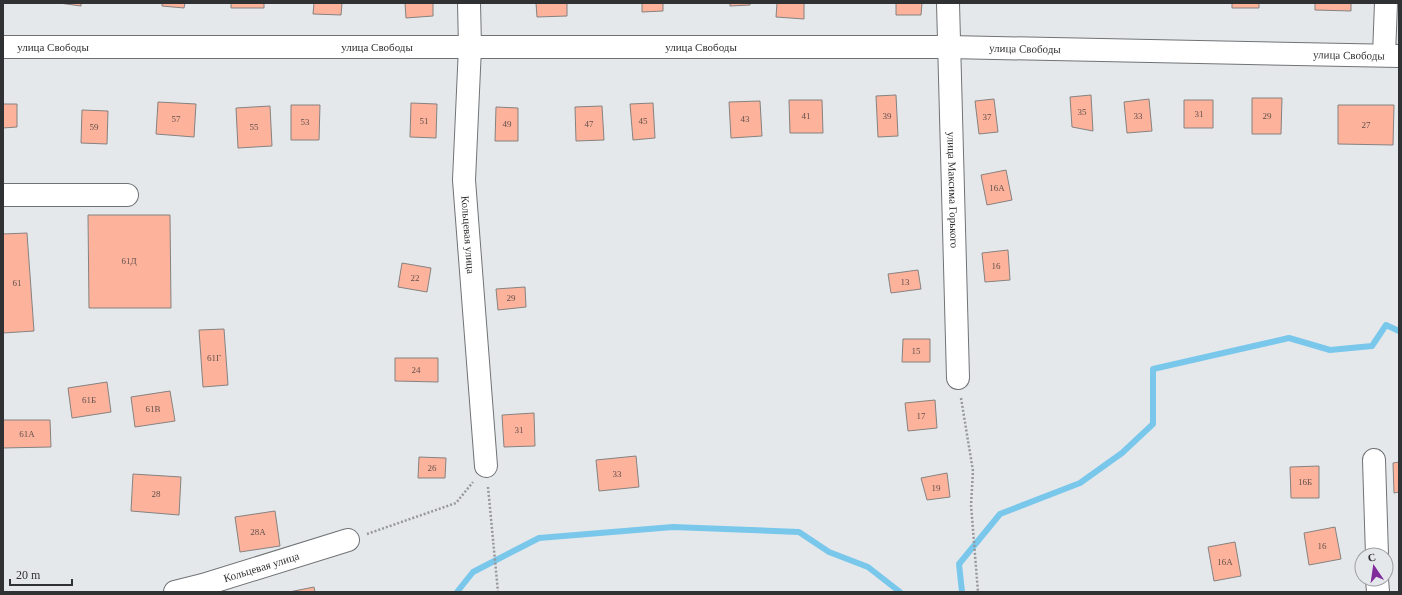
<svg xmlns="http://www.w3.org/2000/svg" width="1402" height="595" viewBox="0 0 1402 595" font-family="'Times New Roman',serif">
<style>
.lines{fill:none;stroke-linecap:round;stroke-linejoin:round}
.stream{stroke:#79c7eb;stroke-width:6}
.building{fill:#fcb29b;stroke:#868281}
.minor-casing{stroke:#707375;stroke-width:24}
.path{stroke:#96989a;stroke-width:2.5;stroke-dasharray:2 2;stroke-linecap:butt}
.minor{stroke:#fff;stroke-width:22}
.labels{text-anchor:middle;stroke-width:4;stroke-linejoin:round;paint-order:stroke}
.number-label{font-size:9px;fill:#63514c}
.street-label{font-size:11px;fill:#303132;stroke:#e5e8eb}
</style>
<rect width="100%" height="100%" fill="#e5e8eb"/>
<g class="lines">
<path class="stream" d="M457 592 473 572 539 538 673 527 799 532 829 552 868 567 900 592
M962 592 959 564 1000 514 1080 483 1122 453 1153 424V369L1289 338 1330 350 1372 346 1386 325 1399 331"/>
</g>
<path class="building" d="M59 3H81V6Z
M162 3H185L184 8 162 6Z
M231 3H264V8H231Z
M314 3H342L341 15 313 14Z
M405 3H433V16L406 18Z
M536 3H567V16L537 17Z
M642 3H663V11L642 12Z
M730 3H750V5L730 6Z
M777 3H804V19L776 17Z
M896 3H922L921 15H896Z
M1232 3H1259V8H1232Z
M1315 3H1351V11L1315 10Z
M896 95 898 136 878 137 876 96Z
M1091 95 1093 131 1072 127 1070 97Z
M1252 98H1282L1281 134H1252Z
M994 99 998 132 979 134 975 101Z
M1149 99 1152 131 1127 133 1124 102Z
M789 100H822L823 133H790Z
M1184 100H1213V128H1184Z
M760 101 762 136 731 138 729 102Z
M158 102 196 104 194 137 156 134Z
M411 103 437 104 436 138 410 137Z
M653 103 655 138 633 140 630 104Z
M3 104H17V127L3 128Z
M291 105H320L319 140H291Z
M1338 105H1394L1393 145 1338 144Z
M270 106 272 146 238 148 236 108Z
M602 106 604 140 576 141 575 107Z
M496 107 518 108V141H495Z
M82 110 108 111 107 144 81 143Z
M1006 170 1012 200 987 205 981 175Z
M88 215H170L171 308H89Z
M27 233 34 331 3 333V234Z
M1008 250 1010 280 985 282 982 253Z
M402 263 431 268 427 292 398 287Z
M918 270 921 289 891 293 888 274Z
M525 287 526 307 498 310 496 289Z
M224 329 228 385 203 387 199 330Z
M903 339H930V362H902Z
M395 358H438V382L395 381Z
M107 382 111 412 72 418 68 388Z
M170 391 175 421 135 427 131 397Z
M935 400 937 428 908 431 905 403Z
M534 413 535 446 504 447 502 415Z
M3 420H50L51 447 3 448Z
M636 456 639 487 599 491 596 460Z
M419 457 446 458 445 478H418Z
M1399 462V492L1394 493 1393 463Z
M1319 466V498H1291L1290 467Z
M947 473 950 497 927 500 921 478Z
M133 474 181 477 179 515 131 511Z
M275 511 280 546 240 552 235 517Z
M1335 527 1341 559 1309 565 1304 533Z
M1235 542 1241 576 1214 581 1208 547Z
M314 587 315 592H289Z"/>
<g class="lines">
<g class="minor-casing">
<g id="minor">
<path id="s1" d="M469 3 470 47 464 180 486 466"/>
<path id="s2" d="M948 3 958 378"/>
<path id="s3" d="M3 47H949L1399 56"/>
<path d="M1384 55 1386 3"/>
<path d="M3 195H127"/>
<path d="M1374 460 1377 555"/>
<path d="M1377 579 1378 592"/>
<path id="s4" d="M175 592 203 585 348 540"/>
</g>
</g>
<path class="path" d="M961 398 973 471 971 505 978 592
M488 487 498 592
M367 534 456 503 473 482"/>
<use href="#minor" class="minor"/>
</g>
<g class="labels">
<g class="number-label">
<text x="1082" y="115">35</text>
<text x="1199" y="117">31</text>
<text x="806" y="119">41</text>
<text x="887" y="119">39</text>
<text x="1138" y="119">33</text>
<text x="1267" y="119">29</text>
<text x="987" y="120">37</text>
<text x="176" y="122">57</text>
<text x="745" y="122">43</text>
<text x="424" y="124">51</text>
<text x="643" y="124">45</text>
<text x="305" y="125">53</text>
<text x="507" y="127">49</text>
<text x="589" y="127">47</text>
<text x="1366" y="128">27</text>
<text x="94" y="130">59</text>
<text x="254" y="130">55</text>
<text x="997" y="191">16А</text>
<text x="129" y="264">61Д</text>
<text x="996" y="269">16</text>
<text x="415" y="281">22</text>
<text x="905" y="285">13</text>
<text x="17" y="286">61</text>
<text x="511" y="301">29</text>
<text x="916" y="354">15</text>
<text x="214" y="361">61Г</text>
<text x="416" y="373">24</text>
<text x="89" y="403">61Б</text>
<text x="153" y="412">61В</text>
<text x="921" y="419">17</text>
<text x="519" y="433">31</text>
<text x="27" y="437">61А</text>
<text x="432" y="471">26</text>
<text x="617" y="477">33</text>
<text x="1305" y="485">16Б</text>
<text x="936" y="491">19</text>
<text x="156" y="497">28</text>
<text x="258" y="535">28А</text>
<text x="1322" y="549">16</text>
<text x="1225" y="565">16А</text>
</g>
<g class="street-label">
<text dy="4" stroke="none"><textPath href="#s3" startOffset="50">улица Свободы</textPath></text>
<text dy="4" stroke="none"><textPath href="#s3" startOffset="374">улица Свободы</textPath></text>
<text dy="4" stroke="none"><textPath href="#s3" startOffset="698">улица Свободы</textPath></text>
<text dy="4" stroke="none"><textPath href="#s3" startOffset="1022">улица Свободы</textPath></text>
<text dy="4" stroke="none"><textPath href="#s3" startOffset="1346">улица Свободы</textPath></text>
<text dy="4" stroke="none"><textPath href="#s2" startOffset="187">улица Максима Горького</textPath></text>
<text dy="4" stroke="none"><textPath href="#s1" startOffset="232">Кольцевая улица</textPath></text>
<text dy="4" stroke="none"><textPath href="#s4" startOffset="90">Кольцевая улица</textPath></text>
</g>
</g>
<rect width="1402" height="595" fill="none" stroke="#303132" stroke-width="8"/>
<g transform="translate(1374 567) rotate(347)"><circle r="19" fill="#e5e8eb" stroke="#9d9fa1"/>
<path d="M0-3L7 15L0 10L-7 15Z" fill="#812c9b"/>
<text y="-6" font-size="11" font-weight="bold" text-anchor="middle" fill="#303132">С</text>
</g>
<path d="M10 579v6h62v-6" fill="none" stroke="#303132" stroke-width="2"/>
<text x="16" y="579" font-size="12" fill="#303132" stroke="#e5e8eb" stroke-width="3" paint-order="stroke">20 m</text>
</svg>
